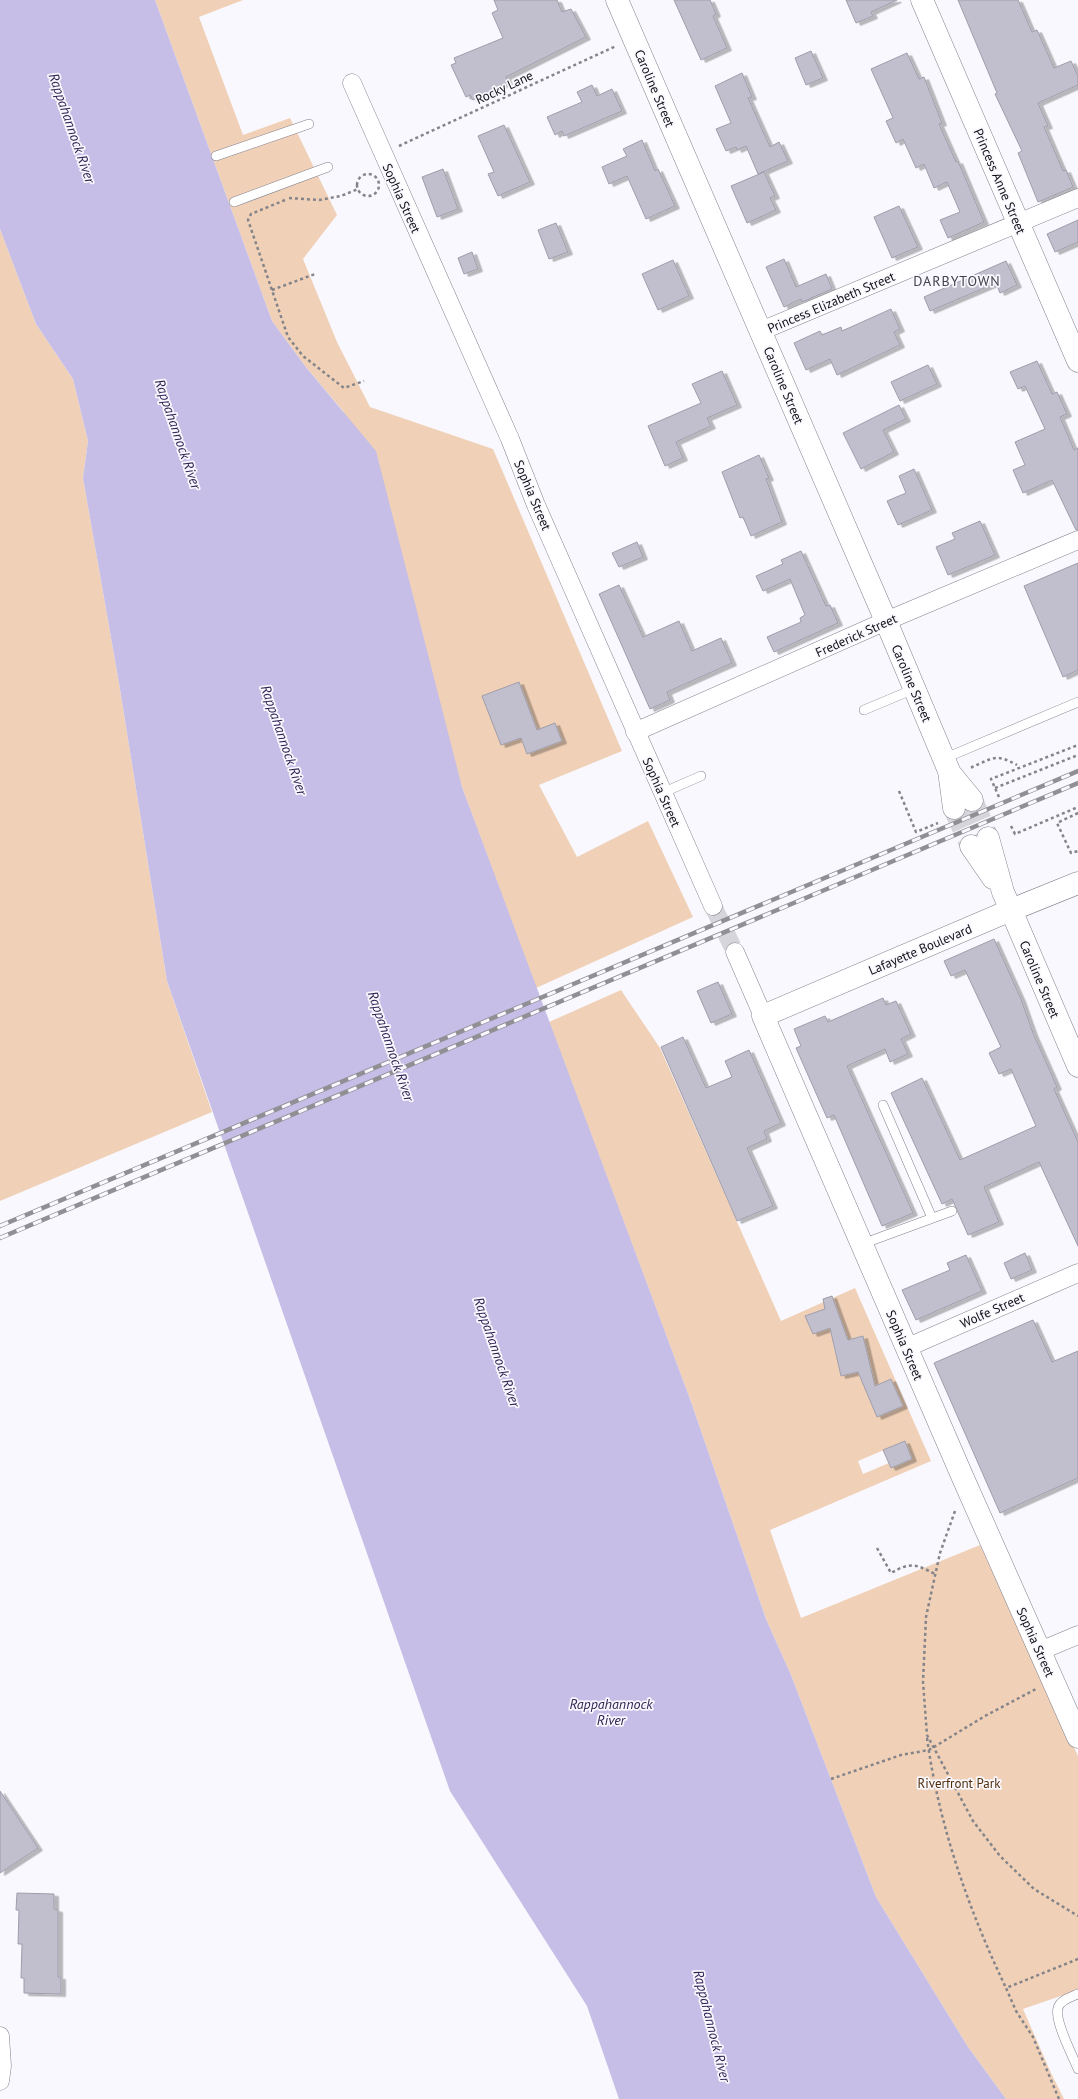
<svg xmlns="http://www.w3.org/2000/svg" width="1078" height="2099" viewBox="0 0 1078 2099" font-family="'PT Sans',sans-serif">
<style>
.green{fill:#f0d1b8;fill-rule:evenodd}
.water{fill:#c6bee6}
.building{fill:#c1bfcd;stroke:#9f9daa;filter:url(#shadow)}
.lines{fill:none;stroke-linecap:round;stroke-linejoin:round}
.minor-tunnel{stroke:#d6d5db;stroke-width:18;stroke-dasharray:18 9;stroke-linecap:butt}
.tertiary-tunnel{stroke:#d6d5db;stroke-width:22;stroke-dasharray:22 11;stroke-linecap:butt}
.service-casing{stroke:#83818e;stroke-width:10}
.minor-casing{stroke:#83818e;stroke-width:19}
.tertiary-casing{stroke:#83818e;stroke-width:23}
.secondary-casing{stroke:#83818e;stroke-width:23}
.primary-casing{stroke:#83818e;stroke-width:23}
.path{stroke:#858489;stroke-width:2.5;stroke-dasharray:3 3;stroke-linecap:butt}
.service{stroke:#fff;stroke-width:9}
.minor{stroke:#fff;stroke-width:18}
.tertiary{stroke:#fff;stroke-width:22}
.secondary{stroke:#fff;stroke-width:22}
.primary{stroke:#fff;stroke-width:22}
.rail-casing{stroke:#908f94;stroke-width:4.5}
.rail{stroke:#f9f8fe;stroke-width:3;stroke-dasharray:9;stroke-linecap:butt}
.labels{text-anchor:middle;stroke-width:3.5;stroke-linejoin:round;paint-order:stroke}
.street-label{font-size:13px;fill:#111014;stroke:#f9f8fe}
.park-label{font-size:13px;fill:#512e0b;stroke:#f9f8fe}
.water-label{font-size:14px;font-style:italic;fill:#322354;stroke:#f9f8fe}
.neighbourhood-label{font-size:14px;letter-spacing:1px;fill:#43404c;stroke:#f9f8fe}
</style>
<defs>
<filter id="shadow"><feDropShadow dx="4.5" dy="2.5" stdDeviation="0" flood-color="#0004"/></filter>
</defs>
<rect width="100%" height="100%" fill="#f9f8fe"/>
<path class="green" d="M155 0H243L199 17 243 135 290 118 337 215 303 259 337 342 370 407 493 449 622 751 539 785 577 857 648 821 693 917 536 988 462 787 343 411 305 366 272 321Z
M0 229 36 324 73 379 88 441 83 478 119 683 167 981 212 1112 0 1201Z
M621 990 660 1048 781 1321 855 1288 931 1461 770 1530 801 1618 980 1545 1078 1756V1990L1023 2009 1051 2073 1064 2099H1006L968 2047 876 1897 791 1675 766 1619 690 1399 549 1022ZM835 1305 842 1323 813 1334 806 1316ZM863 1336 871 1369 841 1375 833 1343ZM905 1441 912 1459 891 1468 889 1463 863 1474 858 1461Z"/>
<path class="water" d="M0 0H155L272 321 305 366 376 451 462 787 690 1399 766 1619 791 1675 876 1897 968 2047 1006 2099H619L587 2006 450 1791 167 981 119 683 83 478 88 441 73 379 36 324 0 229Z"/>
<path class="building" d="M494 0H557L562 12 571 9 586 37 506 77 508 82 473 100 470 95 466 97 451 65 456 63 454 58 503 38 492 13 498 10Z
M674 0H710L716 14 713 16 727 48 701 60Z
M846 0H897L871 12 873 16 856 23Z
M958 0H1018L1032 32 1037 30 1054 68 1071 61 1078 76V85L1038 103 1048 126 1044 127 1063 171 1066 170 1073 187 1038 202 1018 153 1022 151 995 94 997 93Z
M811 51 823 78 806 85 795 58Z
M907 53 919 79 924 77 942 123 939 124 956 162 958 161 984 222 948 238 940 220 960 212 947 182 934 188 924 164 916 168 903 139 896 143 886 121 893 118 871 69Z
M742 73 752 97 748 98 770 147 779 142 788 161 758 174 746 146 737 150 736 147 726 151 716 129 731 123 715 86Z
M592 85 597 96 612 89 622 111 564 136 562 131 555 135 547 117 582 102 577 92Z
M504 125 530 182 498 196 488 174 494 172 478 136Z
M642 140 655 171 658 169 675 206 646 219 627 176 609 184 602 167 627 156 623 149Z
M443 169 458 209 437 217 422 177Z
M764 172 775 196 770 198 776 210 747 223 731 186Z
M899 206 918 247 892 258 874 217Z
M1078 220V242L1055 252 1047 234Z
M556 223 568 252 549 259 538 230Z
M472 252 478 269 464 274 458 258Z
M784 259 796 287 826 274 832 289 802 302 801 299 784 307 766 267Z
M673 260 689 296 658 310 642 274Z
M1006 261 1017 285 1000 293 996 283 930 311 924 297Z
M891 309 900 329 894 332 900 345 837 375 830 359 806 370 794 343 820 331 822 335 841 327 842 331Z
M1037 361 1052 394 1057 392 1067 414 1060 417 1074 450 1078 448V530H1076L1052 480 1023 493 1013 470 1025 465 1015 442 1045 429 1025 386 1018 389 1010 372Z
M928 365 937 384 900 401 891 382Z
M722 371 737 405 707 418 711 426 676 442 683 458 665 466 648 426 701 403 692 384Z
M899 405 906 419 883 430 894 452 861 469 843 433Z
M759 455 769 478 766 479 782 522 751 536 743 517 740 518 722 472Z
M914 469 932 510 898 525 887 501 906 493 899 476Z
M980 521 995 555 948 575 936 547 955 539 952 533Z
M637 542 643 557 619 567 612 553Z
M801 551 826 606 830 605 838 623 774 652 767 637 801 622 800 618 805 615 790 579 763 591 756 576 783 564 781 560Z
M1078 563V670L1063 677 1024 586Z
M619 585 643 637 679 621 692 651 721 638 732 663 667 692 670 700 650 709 599 594Z
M519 682 537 730 555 723 562 741 527 754 521 738 501 745 482 696Z
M994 939 1021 999 1033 1033 1057 1087 1054 1089 1078 1142V1246L1039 1162 984 1187 999 1222 968 1235 952 1199 942 1204 891 1093 922 1078 960 1160 1036 1126 1011 1069 999 1074 989 1053 1001 1047 965 970 951 976 944 961Z
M718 982 732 1014 711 1023 697 991Z
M883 998 886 1005 896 1001 911 1034 901 1039 908 1054 890 1062 885 1049 847 1066 913 1213 882 1226 834 1115 827 1118 796 1048 801 1046 794 1029 825 1016 828 1022Z
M683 1037 706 1088 732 1077 725 1061 749 1050 781 1123 764 1131 767 1139 747 1148 773 1206 737 1221 661 1047Z
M1025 1253 1032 1270 1011 1279 1004 1263Z
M966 1255 982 1291 916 1320 902 1290 950 1270 947 1263Z
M832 1296 848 1340 863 1336 875 1386 891 1379 903 1406 877 1417 858 1372 841 1376 830 1328 813 1334 805 1316 825 1309 823 1299Z
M1033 1320 1052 1362 1078 1351V1478L1000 1513 934 1363Z
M905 1441 912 1459 891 1468 883 1450Z
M0 1791 38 1848 0 1873Z
M17 1893 54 1894V1909L58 1910V1977H61V1994L24 1993V1978H21L22 1944H18L19 1910H16Z"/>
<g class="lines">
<path class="minor-tunnel" d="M713 906 735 952"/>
<path class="tertiary-tunnel" d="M972 800 988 838
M954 808 971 846"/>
<g class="service-casing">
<path id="service" d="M216 156 309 124
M234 202 328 167
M864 710 914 689
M943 759 1078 702
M662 793 701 776
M883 1105 932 1218
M862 1244 952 1211
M1078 1994C1071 1997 1060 2000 1058 2008 1054 2021 1073 2056 1078 2069"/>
</g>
<g class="minor-casing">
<path id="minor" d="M352 83 510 439 536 505 713 906
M761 331 1078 198
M635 732 886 621 1078 540
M735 952 763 1016
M906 1348 1078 1273
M1040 1651 1078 1635
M0 2036 2 2066 0 2081"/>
</g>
<g class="tertiary-casing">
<path id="tertiary" d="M617 0 886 621 949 771 954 808
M922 0 1078 361
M949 772 972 800
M988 838 1003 892 1011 910
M971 846 993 878"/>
</g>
<g class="secondary-casing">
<path id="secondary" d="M1011 910 763 1016 963 1478 1078 1737"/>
</g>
<g class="primary-casing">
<path id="primary" d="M1078 883 1011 910 1078 1066"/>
</g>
<path class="path" d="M399 146 616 46
M357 185a11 11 0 1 1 22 0a11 11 0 1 1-22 0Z
M289 198 319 200 341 196 358 189
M285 200 251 214 248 220 288 337 303 356 344 388 364 381
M272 290 315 274
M973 768 972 767C994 758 995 753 1017 765
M995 788 1078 755
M899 791 916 832 938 823
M999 797 991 779 1078 745
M1078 813 1057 823 1071 853 1078 851
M1011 826 1015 834 1078 807
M955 1511 940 1553 926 1617 923 1682 927 1735 973 1821 1000 1856 1034 1889 1078 1916
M877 1548 891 1573C910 1562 916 1564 935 1574
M927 1738C939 1826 968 1908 1006 1988
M831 1779 901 1755 929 1750 985 1716 1036 1689
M1059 2099 1033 2037 1016 2011 1006 1988 1078 1959"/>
<use href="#service" class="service"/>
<use href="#minor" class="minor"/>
<use href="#tertiary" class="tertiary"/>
<use href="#secondary" class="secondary"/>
<use href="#primary" class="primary"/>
<g class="rail-casing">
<path id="rail" d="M0 1226 1078 771
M0 1238 1078 783"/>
</g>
<use href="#rail" class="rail"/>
</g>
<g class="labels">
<g class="street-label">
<text transform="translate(504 87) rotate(-25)" y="5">Rocky Lane</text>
<text transform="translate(655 88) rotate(67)" y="5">Caroline Street</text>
<text transform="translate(1000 181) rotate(67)" y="5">Princess Anne Street</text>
<text transform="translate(402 198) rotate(66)" y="5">Sophia Street</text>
<text transform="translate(831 302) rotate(-23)" y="5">Princess Elizabeth Street</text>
<text transform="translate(784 385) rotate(67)" y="5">Caroline Street</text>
<text transform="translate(533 495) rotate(67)" y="5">Sophia Street</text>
<text transform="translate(856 635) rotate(-24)" y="5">Frederick Street</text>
<text transform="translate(912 683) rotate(67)" y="5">Caroline Street</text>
<text transform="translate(662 792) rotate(66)" y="5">Sophia Street</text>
<text transform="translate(920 949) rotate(-23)" y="5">Lafayette Boulevard</text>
<text transform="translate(1040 979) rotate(67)" y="5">Caroline Street</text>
<text transform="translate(992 1310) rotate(-24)" y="5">Wolfe Street</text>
<text transform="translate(905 1345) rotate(67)" y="5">Sophia Street</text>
<text transform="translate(1036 1642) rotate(66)" y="5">Sophia Street</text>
</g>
<g class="park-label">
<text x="959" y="1788">Riverfront Park</text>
</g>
<g class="water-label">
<text transform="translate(72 128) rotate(71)" y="5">Rappahannock River</text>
<text transform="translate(178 434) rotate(71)" y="5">Rappahannock River</text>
<text transform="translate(284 740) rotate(71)" y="5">Rappahannock River</text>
<text transform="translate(391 1046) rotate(71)" y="5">Rappahannock River</text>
<text transform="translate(497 1352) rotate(71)" y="5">Rappahannock River</text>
<text x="611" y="1709">Rappahannock<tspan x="611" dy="16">River</tspan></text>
<text transform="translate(712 2026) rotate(76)" y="5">Rappahannock River</text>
</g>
<g class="neighbourhood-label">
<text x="957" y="286">DARBYTOWN</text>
</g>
</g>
</svg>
